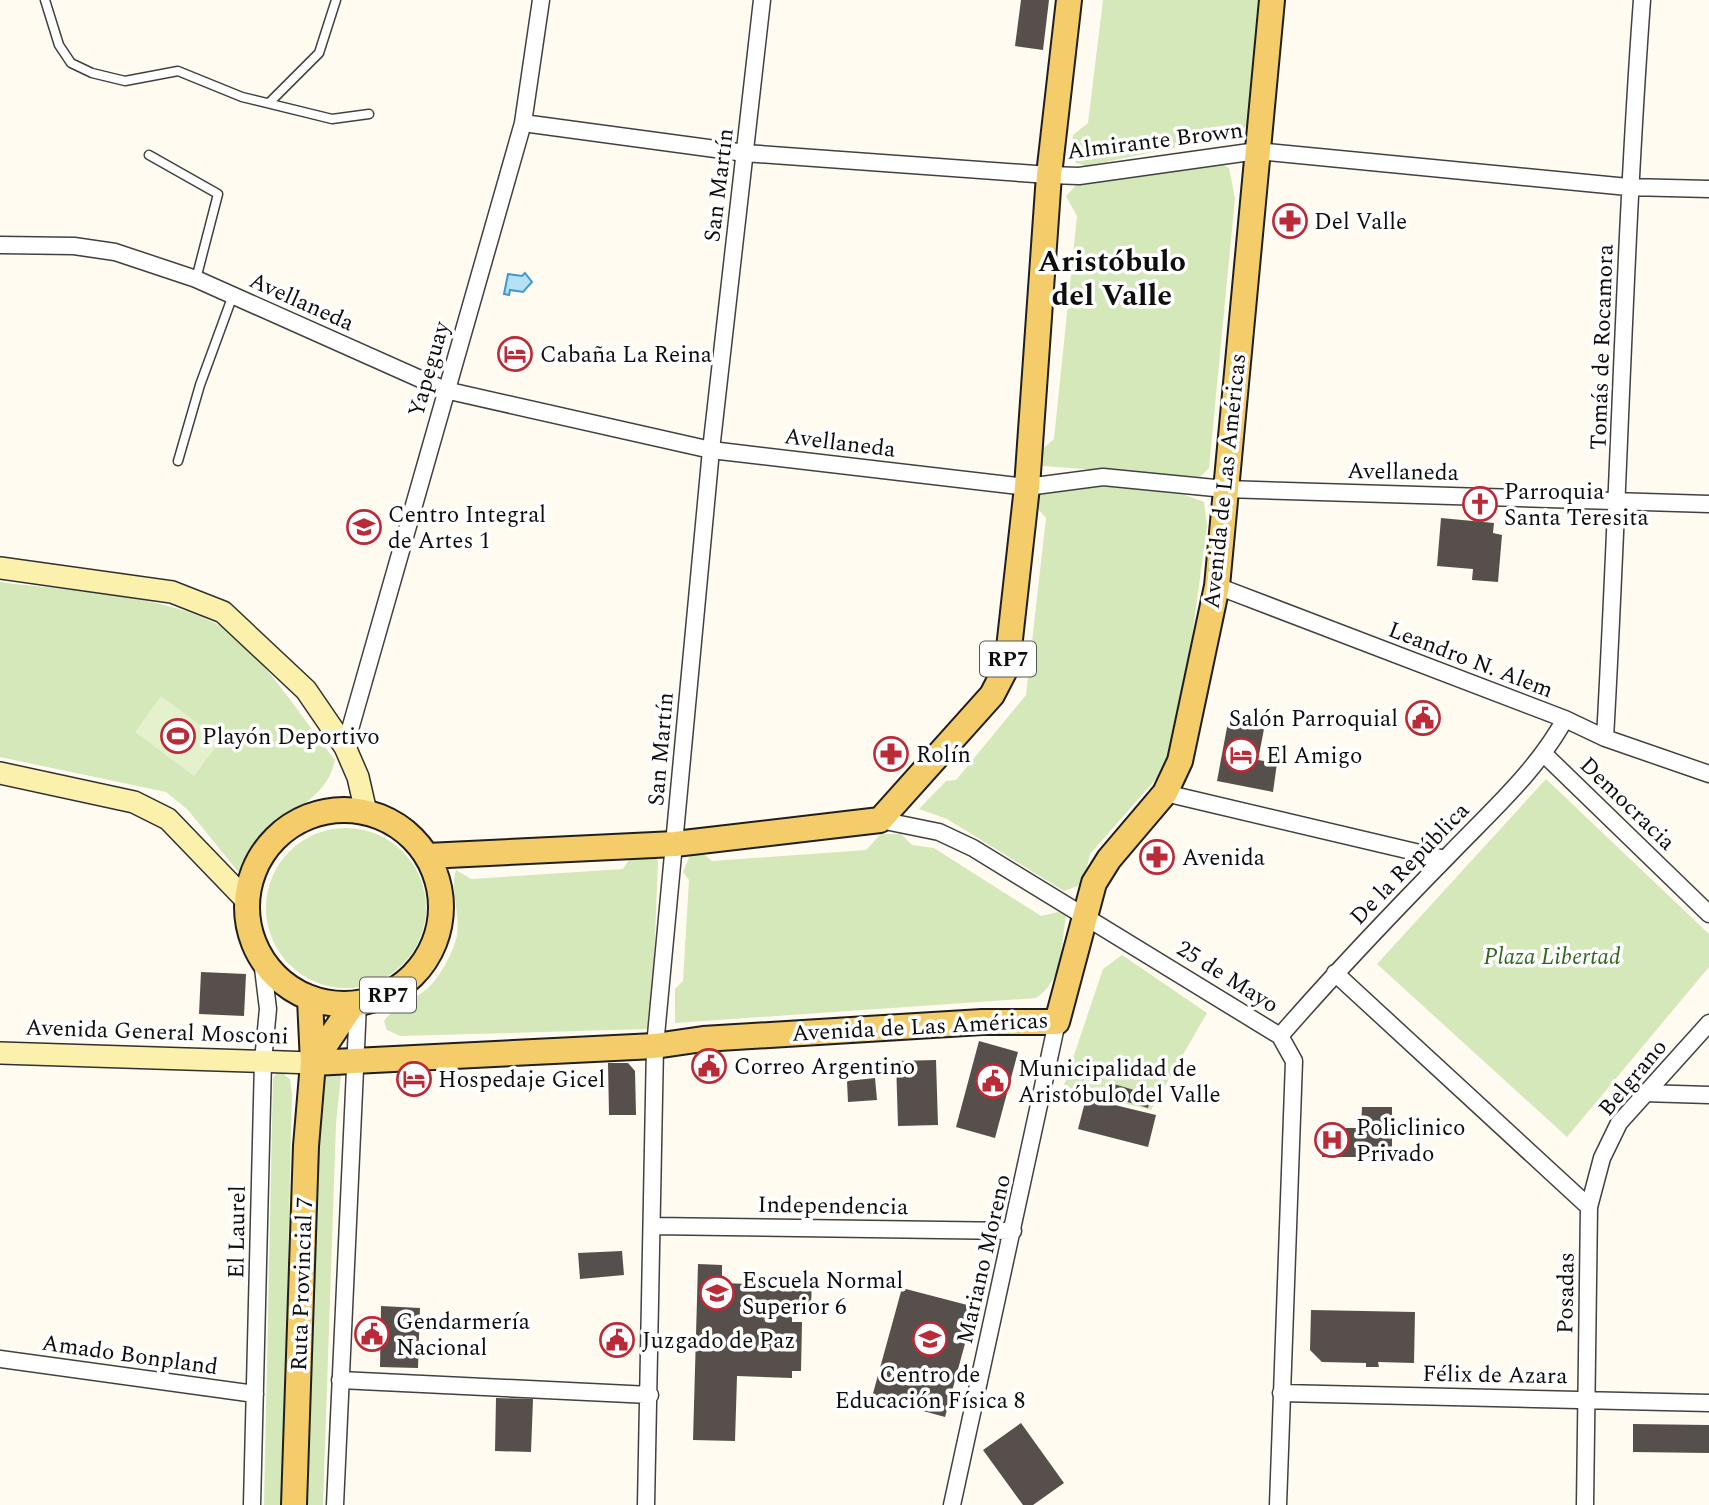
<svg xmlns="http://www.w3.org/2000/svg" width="1709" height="1505" viewBox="0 0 1709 1505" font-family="Spectral,serif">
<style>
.green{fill:#d4e8ba}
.pitch{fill:#e5f0cc}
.water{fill:#b6e0f4;stroke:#3f98ca;stroke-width:2}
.building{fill:#574f4b}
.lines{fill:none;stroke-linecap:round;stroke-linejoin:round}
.lane-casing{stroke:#414141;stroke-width:11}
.street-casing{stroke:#414141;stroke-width:19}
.secondary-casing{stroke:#303030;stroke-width:24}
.primary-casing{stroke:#1f1f1f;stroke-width:28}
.lane{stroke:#fff;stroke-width:8}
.street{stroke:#fff;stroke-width:16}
.secondary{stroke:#fcf0ad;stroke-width:21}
.primary{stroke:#f4cd6a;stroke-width:24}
.labels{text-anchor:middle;stroke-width:7;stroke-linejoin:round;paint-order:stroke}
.shield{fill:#fff;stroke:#565656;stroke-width:2}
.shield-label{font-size:21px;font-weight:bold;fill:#0e0e0e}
.street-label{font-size:23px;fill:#0e0e0e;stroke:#fff}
.poi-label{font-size:23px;fill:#0e0e0e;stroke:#fff;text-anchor:start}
.park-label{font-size:23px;font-style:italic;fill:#316520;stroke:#fff}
.district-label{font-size:30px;font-weight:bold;fill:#0e0e0e;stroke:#fff}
</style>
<rect width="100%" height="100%" fill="#fffbf0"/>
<path class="green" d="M1103 0H1258L1248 125 1235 135 1086 166 1076 163 1071 154 1073 135 1088 123Z
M1217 162 1229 168 1235 198 1209 468 1200 477 1042 466 1040 451 1054 439 1077 216 1066 196 1078 183Z
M1058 480 1185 495 1204 502 1207 526 1177 748 1170 763 1090 854 1083 884 1064 891 947 819 919 809 946 781 956 780 1026 695 1046 518 1034 504 1036 493Z
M0 582C66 591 194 594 242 642 276 677 305 721 335 760 325 807 276 811 250 848 245 855 243 866 240 874L188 810 166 792 0 757Z
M1546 779 1709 934V967L1567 1137 1377 964Z
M266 908a80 80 0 1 1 160 0a80 80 0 1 1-160 0Z
M881 834H901L912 845 934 848 1041 916 1058 912 1066 915C1061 945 1063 981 1036 998L675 1023V989L683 981 689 880 683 872 694 846 712 861 866 850Z
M649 854 658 860 652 1015 648 1029 400 1036 387 1030 384 1021C395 1005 414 1000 428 988 440 977 454 951 457 935 460 914 450 887 456 870L471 879 623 869 631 857Z
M1122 955 1207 1013 1151 1110 1063 1088 1103 969Z
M332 1069 341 1075 336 1124 323 1505H308L320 1086 324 1073Z
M279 1070 290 1079 292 1095 282 1505H264L273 1078Z"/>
<path class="pitch" d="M161 696 221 740 194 776 135 732Z"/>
<path class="water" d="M525 273 532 282 523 292 510 290 509 295 504 294 508 274 522 276Z"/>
<path class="building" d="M1021 0H1049L1043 50 1015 46Z
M1441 518 1494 523 1493 533 1502 535 1498 582 1472 580 1473 569 1437 566Z
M1228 722 1264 729 1258 760 1277 763 1273 792 1217 781Z
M201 972 246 974 244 1016 199 1014Z
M979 1041 1018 1052 995 1138 956 1127Z
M936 1060 938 1125 898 1126 896 1061Z
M608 1063H628L635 1071 636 1115H609Z
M875 1078 877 1100 848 1102 847 1081Z
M1107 1082 1151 1095 1148 1108 1104 1095Z
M1086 1098 1156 1115 1148 1147 1078 1129Z
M1362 1107H1392V1157H1322L1323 1128H1361Z
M622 1251 624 1275 580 1279 578 1253Z
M698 1264 722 1265V1283L782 1285 783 1275 812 1276 811 1309 792 1308V1322H802L801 1371H792V1378L737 1376 735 1441 693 1440Z
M902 1288 975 1307 945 1417 872 1397Z
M381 1306 420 1308 418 1368 380 1367Z
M1311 1310 1415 1312 1414 1363 1378 1362 1379 1367H1366V1363L1322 1362 1310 1350Z
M496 1398 533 1399 531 1452 495 1451Z
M1021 1423 1064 1483 1033 1505H1023L983 1450Z
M1633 1424 1709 1425V1453L1633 1452Z"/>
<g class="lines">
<g class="lane-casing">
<path id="lane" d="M45 0 59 45 71 63 92 73 125 81 178 71 242 97 332 119 369 114
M269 103 319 53 336 0
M149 155 218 194 196 279
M178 461 200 385 233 295"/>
</g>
<g class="street-casing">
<path id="street" d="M523 123 745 153 1049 175 1079 176 1257 151 1628 187 1709 189
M0 245 74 246 115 252 196 279 445 390 711 450 1027 487 1103 477 1225 489 1709 504
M1217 586 1565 719 1605 738 1709 774
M1605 738C1619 492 1624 246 1642 0
M345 747 523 123 541 0
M1544 754 1709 914
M1165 793 1445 859
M880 820 939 832 973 848 1280 1036 1294 1061 1278 1505
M1335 973 1589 1207
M1280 1036C1334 974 1390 915 1448 856 1489 813 1536 772 1565 719
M1643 1093 1709 1095
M653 1226 1013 1231
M0 1359 255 1394
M340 1380 650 1395
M1281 1393 1709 1403
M252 1505 263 1061 268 1009 262 960
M335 1505 358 1004
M646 1505 655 1046 711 450 762 0
M952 1505 1057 1022
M1585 1505 1589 1207 1602 1158 1619 1123 1709 1023"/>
</g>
<g class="secondary-casing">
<path id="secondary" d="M0 568 172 592 223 612 306 690 345 747 358 777 366 812
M0 773 134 802 168 819 246 900
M0 1053 313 1063"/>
</g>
<g class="primary-casing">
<path id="primary" d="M247 907a97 97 0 1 1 194 0a97 97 0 1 1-194 0Z
M427 856 675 844 880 820 992 695 1007 666 1027 487 1049 175 1069 0
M313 1063 655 1046 703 1039 982 1022H1057L1094 883 1109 859 1165 793 1180 761 1217 586 1272 0
M313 1063 353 1004
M294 1505 306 1146 313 1063 310 999"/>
</g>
<use href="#lane" class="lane"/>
<use href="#street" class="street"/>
<use href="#secondary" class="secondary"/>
<use href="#primary" class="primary"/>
</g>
<defs>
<g id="pharmacy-ring" transform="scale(1.75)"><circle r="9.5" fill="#fff" stroke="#bb2a37" stroke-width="1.5"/><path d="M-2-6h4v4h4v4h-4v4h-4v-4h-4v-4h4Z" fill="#bb2a37"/></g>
<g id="hotel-ring" transform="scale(1.75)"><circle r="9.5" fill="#fff" stroke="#bb2a37" stroke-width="1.5"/><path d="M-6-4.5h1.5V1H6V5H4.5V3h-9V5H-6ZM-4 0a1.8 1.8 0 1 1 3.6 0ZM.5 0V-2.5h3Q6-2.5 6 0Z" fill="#bb2a37"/></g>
<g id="church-ring" transform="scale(1.75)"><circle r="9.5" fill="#fff" stroke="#bb2a37" stroke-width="1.5"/><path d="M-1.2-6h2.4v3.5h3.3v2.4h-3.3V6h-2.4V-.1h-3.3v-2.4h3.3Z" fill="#bb2a37"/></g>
<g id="school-ring" transform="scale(1.75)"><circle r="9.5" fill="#fff" stroke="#bb2a37" stroke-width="1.5"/><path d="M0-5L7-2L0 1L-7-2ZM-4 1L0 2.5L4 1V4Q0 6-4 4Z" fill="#bb2a37"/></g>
<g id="civic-ring" transform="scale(1.75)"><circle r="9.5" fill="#fff" stroke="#bb2a37" stroke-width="1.5"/><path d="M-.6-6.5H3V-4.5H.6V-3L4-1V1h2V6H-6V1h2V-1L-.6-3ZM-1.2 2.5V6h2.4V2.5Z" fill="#bb2a37"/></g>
<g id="stadium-ring" transform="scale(1.75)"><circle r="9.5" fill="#fff" stroke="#bb2a37" stroke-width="1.5"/><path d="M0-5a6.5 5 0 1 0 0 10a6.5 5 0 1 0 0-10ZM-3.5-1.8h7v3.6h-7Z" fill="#bb2a37"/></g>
<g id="hospital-ring" transform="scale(1.75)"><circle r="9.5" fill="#fff" stroke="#bb2a37" stroke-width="1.5"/><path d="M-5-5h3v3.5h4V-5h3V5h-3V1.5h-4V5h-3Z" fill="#bb2a37"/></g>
</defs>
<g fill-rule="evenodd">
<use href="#pharmacy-ring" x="1290" y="221"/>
<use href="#hotel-ring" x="515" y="354"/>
<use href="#church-ring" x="1480" y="504"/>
<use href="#school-ring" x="364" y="527"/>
<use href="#civic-ring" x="1423" y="718"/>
<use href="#stadium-ring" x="178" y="736"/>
<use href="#pharmacy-ring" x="891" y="754"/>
<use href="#hotel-ring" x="1241" y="755"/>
<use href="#pharmacy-ring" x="1157" y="857"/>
<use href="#civic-ring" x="709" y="1066"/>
<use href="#hotel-ring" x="414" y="1079"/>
<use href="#civic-ring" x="993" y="1081"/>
<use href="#hospital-ring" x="1332" y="1140"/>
<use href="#school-ring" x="717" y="1293"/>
<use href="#civic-ring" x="372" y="1334"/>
<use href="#school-ring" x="930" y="1339"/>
<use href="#civic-ring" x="617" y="1340"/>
</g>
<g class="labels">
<g class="shield">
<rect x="980" y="641.5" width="56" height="35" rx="5"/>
<rect x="360" y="977.5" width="56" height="35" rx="5"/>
</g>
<g class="shield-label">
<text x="1008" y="666">RP7</text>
<text x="388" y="1002">RP7</text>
</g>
<g class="street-label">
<text transform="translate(1155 140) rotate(-7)" y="8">Almirante Brown</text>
<text transform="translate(718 185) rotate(-83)" y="8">San Martín</text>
<text transform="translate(302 301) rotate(24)" y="8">Avellaneda</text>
<text transform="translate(1601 347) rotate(-88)" y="8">Tomás de Rocamora</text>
<text transform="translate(428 369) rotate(-74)" y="8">Yapeguay</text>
<text transform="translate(840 442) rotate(7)" y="8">Avellaneda</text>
<text transform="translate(1403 471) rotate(1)" y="8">Avellaneda</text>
<text transform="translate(1224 481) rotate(-84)" y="8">Avenida de Las Américas</text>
<text transform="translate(1471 659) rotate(21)" y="8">Leandro N. Alem</text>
<text transform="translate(660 749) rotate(-85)" y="8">San Martín</text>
<text transform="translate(1628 803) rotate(44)" y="8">Democracia</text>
<text transform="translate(1409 863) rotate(-46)" y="8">De la República</text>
<text transform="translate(1228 976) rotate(32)" y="8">25 de Mayo</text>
<text transform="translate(920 1026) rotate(-3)" y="8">Avenida de Las Américas</text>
<text transform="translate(157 1031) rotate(2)" y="8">Avenida General Mosconi</text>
<text transform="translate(1632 1077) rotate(-50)" y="8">Belgrano</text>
<text transform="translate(833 1205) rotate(1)" y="8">Independencia</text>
<text transform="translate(236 1232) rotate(-89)" y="8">El Laurel</text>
<text transform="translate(983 1259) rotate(-77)" y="8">Mariano Moreno</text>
<text transform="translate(301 1284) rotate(-88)" y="8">Ruta Provincial 7</text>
<text transform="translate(1565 1293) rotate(-89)" y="8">Posadas</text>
<text transform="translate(130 1354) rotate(8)" y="8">Amado Bonpland</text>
<text transform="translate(1495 1374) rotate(1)" y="8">Félix de Azara</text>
</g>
<g class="poi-label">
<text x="1314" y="229">Del Valle</text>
<text x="540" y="362">Cabaña La Reina</text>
<text x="1504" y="499">Parroquia<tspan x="1504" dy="26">Santa Teresita</tspan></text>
<text x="388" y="522">Centro Integral<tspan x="388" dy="26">de Artes 1</tspan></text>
<text x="1398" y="726" text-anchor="end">Salón Parroquial</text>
<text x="202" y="744">Playón Deportivo</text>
<text x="916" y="762">Rolín</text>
<text x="1266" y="763">El Amigo</text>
<text x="1182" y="865">Avenida</text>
<text x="734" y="1074">Correo Argentino</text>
<text x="1018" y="1076">Municipalidad de<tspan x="1018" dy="26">Aristóbulo del Valle</tspan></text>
<text x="438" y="1087">Hospedaje Gicel</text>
<text x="1356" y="1135">Policlinico<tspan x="1356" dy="26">Privado</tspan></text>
<text x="742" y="1288">Escuela Normal<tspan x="742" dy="26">Superior 6</tspan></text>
<text x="396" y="1329">Gendarmería<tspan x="396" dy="26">Nacional</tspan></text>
<text x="642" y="1348">Juzgado de Paz</text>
<text x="930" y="1382" text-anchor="middle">Centro de<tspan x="930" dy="26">Educación Física 8</tspan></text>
</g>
<g class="park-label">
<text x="1552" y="964">Plaza Libertad</text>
</g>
<g class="district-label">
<text x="1112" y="271">Aristóbulo<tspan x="1112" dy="34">del Valle</tspan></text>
</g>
</g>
</svg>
